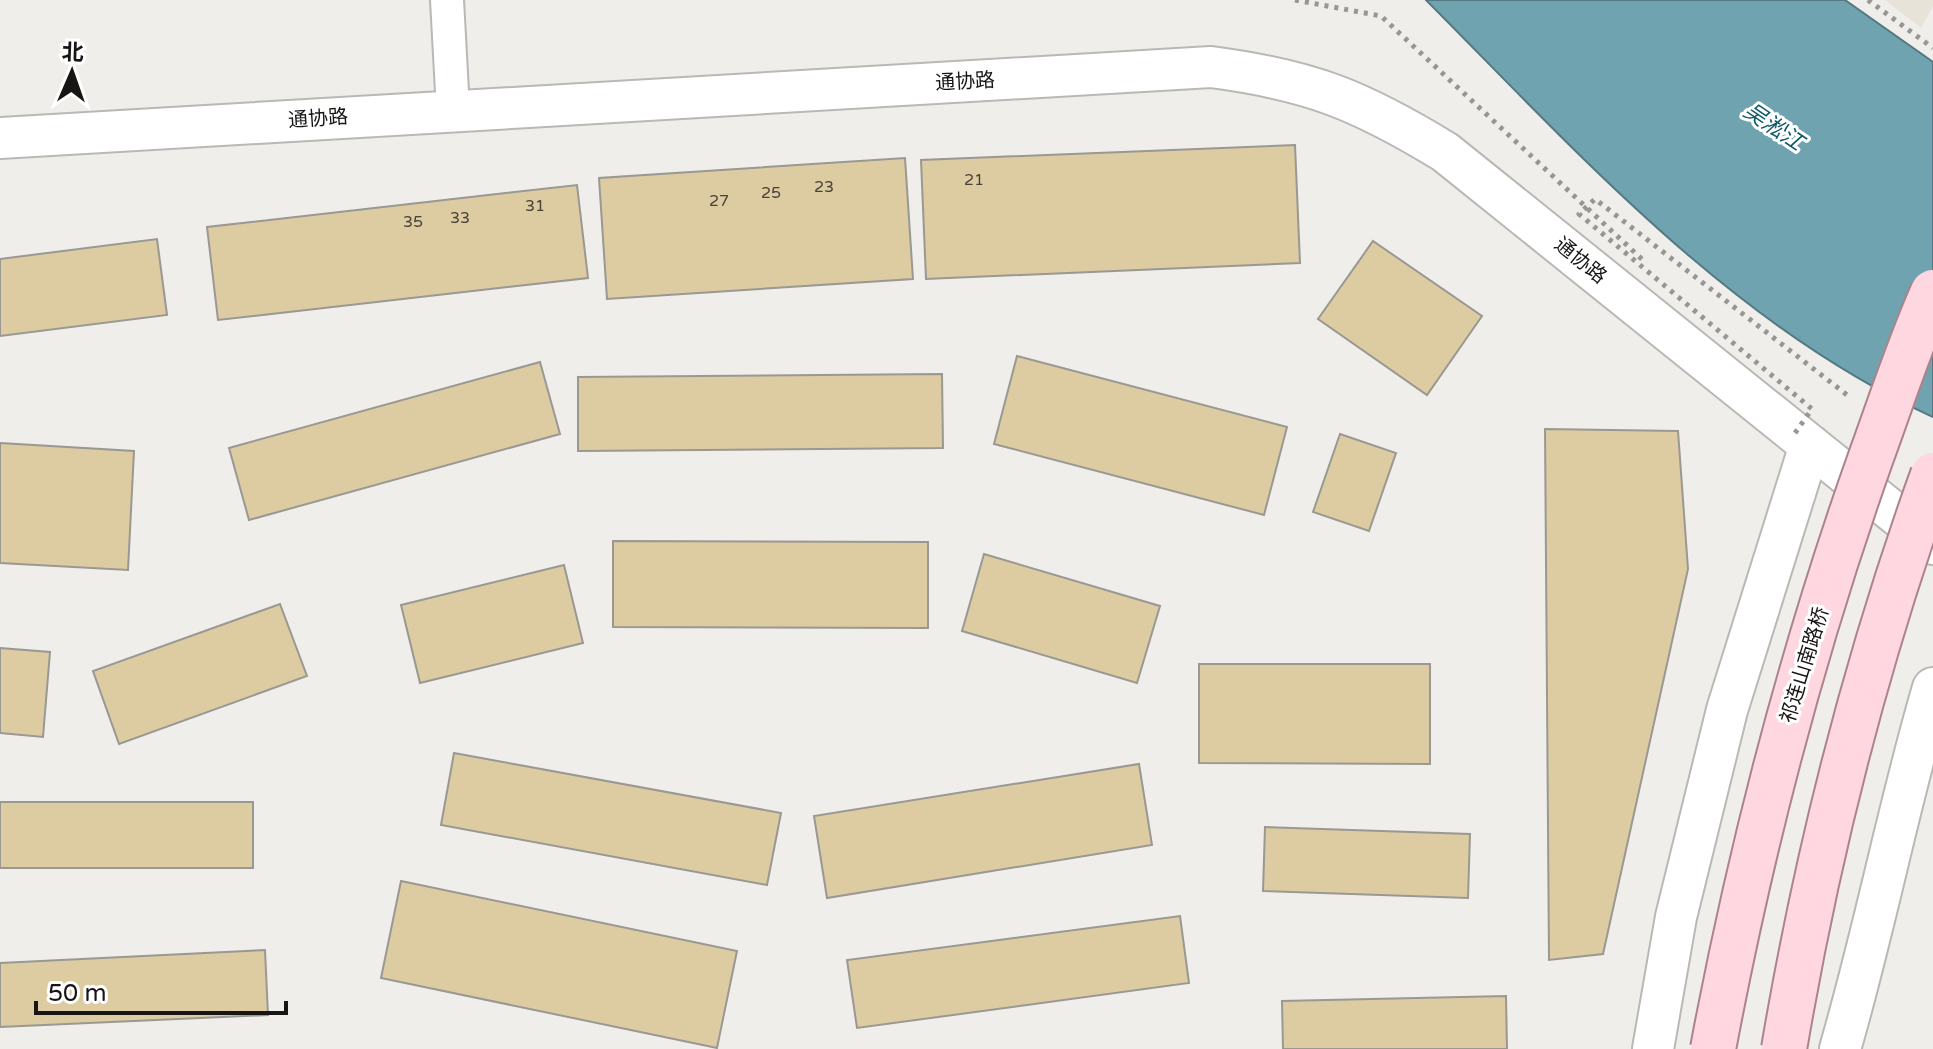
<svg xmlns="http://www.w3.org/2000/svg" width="1933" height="1049" viewBox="0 0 1933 1049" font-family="'Varela Round','Noto Sans SC',sans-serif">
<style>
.built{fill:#e8e3d8}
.water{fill:#70a3b0;stroke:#557982;stroke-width:2}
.building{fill:#ddcba2;stroke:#999893;stroke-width:2}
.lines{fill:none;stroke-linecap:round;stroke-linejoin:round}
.minor-casing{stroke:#bab8b4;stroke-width:36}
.tertiary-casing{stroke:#bab8b4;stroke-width:44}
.path{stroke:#989693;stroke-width:5;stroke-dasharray:4 6;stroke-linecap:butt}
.minor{stroke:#fff;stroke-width:32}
.tertiary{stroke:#fff;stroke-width:40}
.primary-bridge-casing{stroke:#ad838b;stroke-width:48;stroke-linecap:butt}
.path-bridge{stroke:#989693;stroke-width:5;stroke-dasharray:4 6;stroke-linecap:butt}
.primary-bridge{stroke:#fed7e0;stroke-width:44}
.labels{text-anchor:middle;stroke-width:6;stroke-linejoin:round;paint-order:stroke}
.number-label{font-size:16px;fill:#484338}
.street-label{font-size:20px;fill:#171615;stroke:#fff}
.water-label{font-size:22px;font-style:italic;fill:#115968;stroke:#fff}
</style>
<rect width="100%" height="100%" fill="#f0eeea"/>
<path class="built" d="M1885 0H1933V6L1921 28Z"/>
<path class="water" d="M1426 0H1845L1933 62V417C1733 326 1578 153 1426 0Z"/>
<path class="building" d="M1295 145 1300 263 926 279 921 160Z
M905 158 913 279 607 299 599 178Z
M577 185 588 278 218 320 207 227Z
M157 239 167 315 0 336V259Z
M1373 241 1482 316 1427 395 1318 319Z
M1017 356 1287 427 1264 515 994 444Z
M540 362 560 434 249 520 229 448Z
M942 374 943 448 578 451V377Z
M1545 429 1678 431 1688 569 1603 954 1549 960Z
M1340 434 1396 453 1369 531 1313 512Z
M0 443 134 451 128 570 0 563Z
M613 541 928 542V628L613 627Z
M984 554 1160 606 1137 683 962 631Z
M564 565 583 643 420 683 401 605Z
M280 604 307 676 119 744 93 671Z
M0 648 50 652 43 737 0 733Z
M1199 664H1430V764L1199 763Z
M454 753 781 813 767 885 441 825Z
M1139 764 1152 845 827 898 814 816Z
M0 802H253V868H0Z
M1265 827 1470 834 1468 898 1263 891Z
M401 881 737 951 717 1048 381 978Z
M1180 916 1189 983 857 1028 847 960Z
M265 950 268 1015 0 1027V963Z
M1506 996 1507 1049H1283L1282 1001Z"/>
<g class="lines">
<g class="minor-casing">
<path id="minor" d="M447 0 453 110"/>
</g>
<g class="tertiary-casing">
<path id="tertiary" d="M0 138 1211 67C1310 80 1360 100 1445 152L1933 544
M1653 1049 1676 917 1727 710 1810 445
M1840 1049C1875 929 1898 807 1933 688"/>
</g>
<path class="path" d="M1295 0 1381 16 1645 262
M1868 0 1933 48"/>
<use href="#minor" class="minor"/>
<use href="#tertiary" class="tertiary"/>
<g class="primary-bridge-casing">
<path id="primary-bridge" d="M1713 1049C1751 847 1802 651 1871 457 1891 402 1909 346 1933 292
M1784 1049C1817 854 1866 661 1933 475"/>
</g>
<path class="path-bridge" d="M1795 433 1812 409 1579 214 1595 199 1851 398"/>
<use href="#primary-bridge" class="primary-bridge"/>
</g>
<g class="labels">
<g class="number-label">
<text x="974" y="185">21</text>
<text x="824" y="192">23</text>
<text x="771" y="198">25</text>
<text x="719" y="206">27</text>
<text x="535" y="211">31</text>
<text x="460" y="223">33</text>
<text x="413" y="227">35</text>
</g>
<g class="street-label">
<text transform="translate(965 81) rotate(-3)" y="7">通协路</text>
<text transform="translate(318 118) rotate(-4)" y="7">通协路</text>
<text transform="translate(1581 260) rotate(39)" y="7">通协路</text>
<text transform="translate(1804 665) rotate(-73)" y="7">祁连山南路桥</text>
</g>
<g class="water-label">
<text transform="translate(1774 126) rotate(34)" y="8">吴淞江</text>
</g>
</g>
<g transform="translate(72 72) rotate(2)" stroke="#ffffff" stroke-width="6" paint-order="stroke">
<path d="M0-6L14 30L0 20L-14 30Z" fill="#171615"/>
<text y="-12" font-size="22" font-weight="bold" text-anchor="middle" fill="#171615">北</text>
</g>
<path d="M36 1001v12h250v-12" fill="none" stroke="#171615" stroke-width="4"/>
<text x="48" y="1001" font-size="24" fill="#171615" stroke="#ffffff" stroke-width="6" paint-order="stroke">50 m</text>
</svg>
